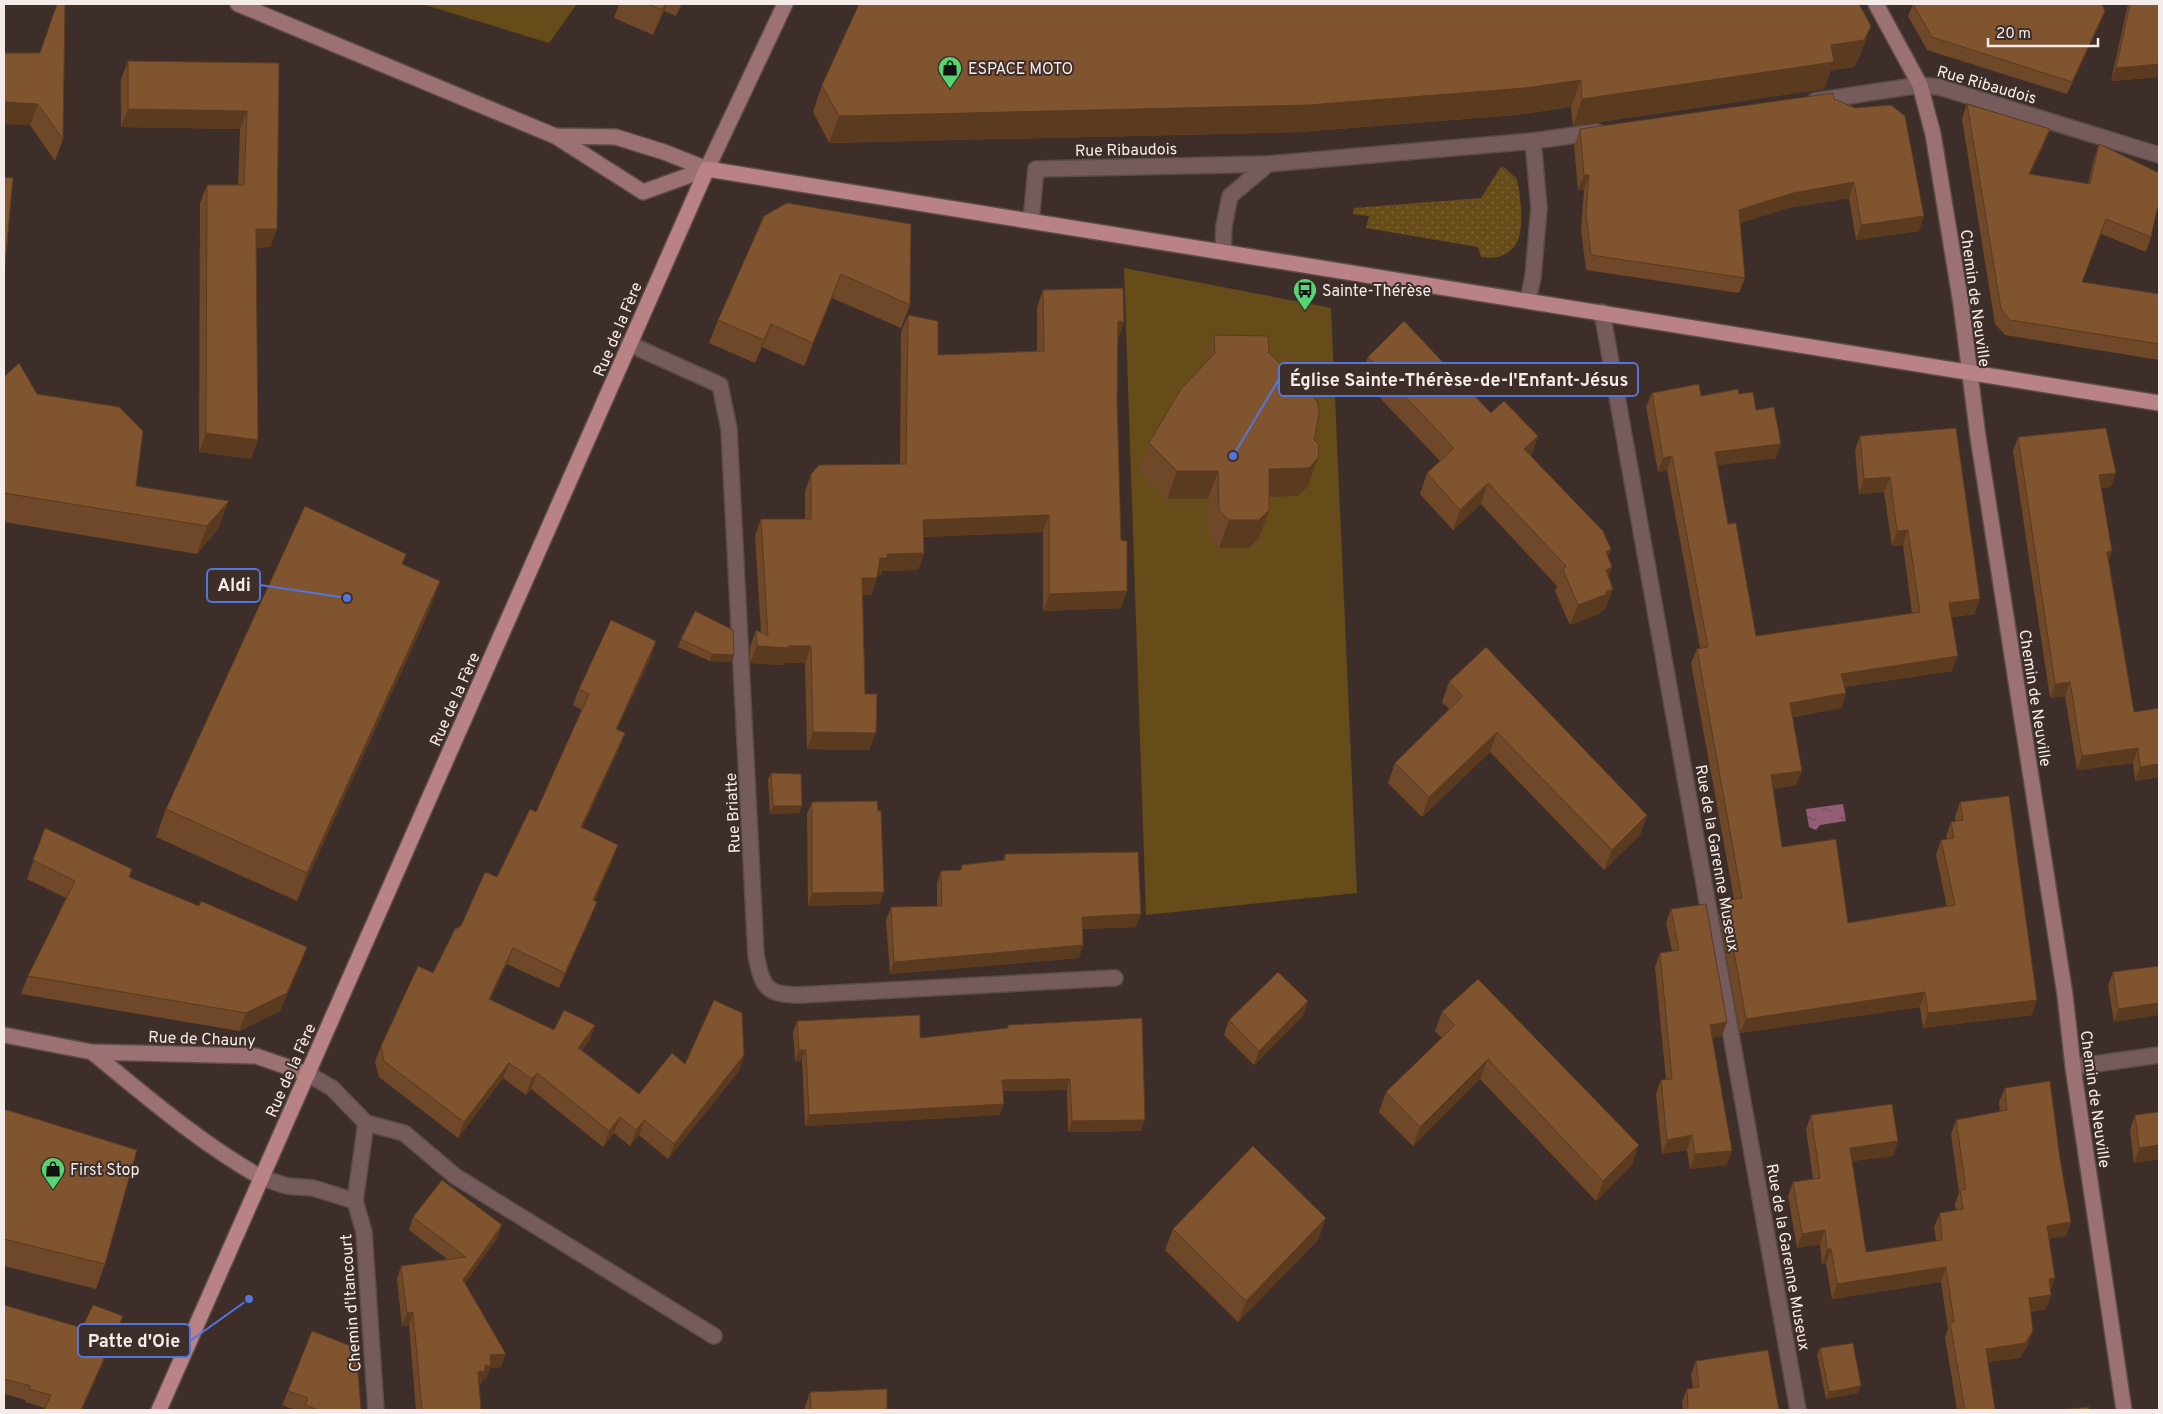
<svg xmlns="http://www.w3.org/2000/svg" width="2163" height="1414" viewBox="0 0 2163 1414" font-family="Overpass,sans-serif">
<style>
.grass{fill:url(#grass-dots)}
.park{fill:#664c18}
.water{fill:url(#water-ripples)}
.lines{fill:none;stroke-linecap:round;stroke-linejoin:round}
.street-casing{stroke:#5b4c48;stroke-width:18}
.secondary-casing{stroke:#5b4c48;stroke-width:18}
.primary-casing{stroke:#5b4c48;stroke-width:18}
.street{stroke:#765b5d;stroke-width:15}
.secondary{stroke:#9c7174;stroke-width:15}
.primary{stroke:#b88286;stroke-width:15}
.wall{fill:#6e4828}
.shaded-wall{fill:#5a3b20}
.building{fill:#80542e;stroke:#5a3b20}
.labels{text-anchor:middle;stroke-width:4;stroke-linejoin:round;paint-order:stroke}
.poi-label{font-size:16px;fill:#f5ebe8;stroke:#3e2e2a;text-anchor:start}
.street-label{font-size:16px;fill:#f5ebe8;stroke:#3e2e2a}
.leader{fill:none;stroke:#5375dc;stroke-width:2}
.callout-dot{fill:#5375dc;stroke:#3e2e2a;stroke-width:2}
.callout{fill:#3e2e2a;stroke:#5375dc;stroke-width:2}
.callout-label{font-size:18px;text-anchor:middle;font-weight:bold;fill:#f5ebe8}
</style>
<defs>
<pattern id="grass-dots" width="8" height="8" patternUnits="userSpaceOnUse" patternTransform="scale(1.25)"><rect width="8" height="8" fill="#664c18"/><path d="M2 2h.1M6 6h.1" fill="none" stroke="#7c663a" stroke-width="1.8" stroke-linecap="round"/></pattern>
<pattern id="water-ripples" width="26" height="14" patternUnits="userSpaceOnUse" patternTransform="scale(1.25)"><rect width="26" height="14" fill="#955d76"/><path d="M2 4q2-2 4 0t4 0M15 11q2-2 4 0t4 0" fill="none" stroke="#6c505c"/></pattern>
</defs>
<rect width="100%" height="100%" fill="#3e2e2a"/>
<path class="grass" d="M1504 167 1517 179C1523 211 1531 264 1481 257L1478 247 1366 228 1369 216 1353 214 1354 208 1481 198 1500 168Z"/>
<path class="park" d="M422 4H577L549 43Z
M1124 268 1331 308 1357 893 1146 915Z"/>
<path class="water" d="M1843 804 1846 821 1820 825 1816 830 1809 827 1806 809Z"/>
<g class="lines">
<g class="street-casing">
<path id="street" d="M1815 101 1920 85 1939 87 2159 155
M1031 221 1036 169 1268 164
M1223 252 1224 226 1230 196 1268 164 1533 141 1597 132
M1528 300 1533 277 1539 208 1533 141
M1602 312 1798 1410
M629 344 720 385 729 429 756 955C762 986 765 995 800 995L1115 978
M2073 1067 2159 1055
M308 1074 332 1088 366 1123 355 1201 364 1232 376 1410
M366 1123 404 1133 455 1176 714 1336
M262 1178 287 1186 313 1188 355 1201"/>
</g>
<g class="secondary-casing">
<path id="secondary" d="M238 4 555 136 643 192 707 169
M1876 4 1920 85 1933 134 1961 304 1978 437 2065 995 2073 1067 2124 1410
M556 136 616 137 664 152 707 169
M707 169 785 4
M4 1035 92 1052 256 1056 308 1074
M92 1052C147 1097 200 1143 262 1178"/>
</g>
<g class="primary-casing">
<path id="primary" d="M159 1410 707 169 2159 403"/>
</g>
<use href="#street" class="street"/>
<use href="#secondary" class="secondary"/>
<use href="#primary" class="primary"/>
</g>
<path class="wall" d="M619 4H682L676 16 664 11 653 35 614 18Z
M1913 4 2100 23 2067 94 1927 50 1908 16Z
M2128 4H2159V77L2111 81Z
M4 53 63 139 55 161 30 125 4 124Z
M1861 53 1854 67 1831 70 1824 89 1573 126 1571 107 1515 115 1300 132 829 143 813 112 822 85Z
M128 61 279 63 277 229 270 247 256 248 251 459 199 452 200 203 207 185H238L240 129 121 127V79Z
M1834 99 1919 231 1856 240 1849 198 1788 208 1740 223 1745 278 1739 293 1586 270 1581 229 1584 190H1578L1574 145 1580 129Z
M1967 104 2044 144 2030 174 2088 184 2094 159 2099 144 2159 173V206L2156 213 2151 237 2146 252 2101 234 2082 282 2159 294V360L2005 335 1995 324 1962 119Z
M764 216 910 305 901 328 832 298 804 366 762 347 755 363 709 343 718 320Z
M1043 290 1124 322 1118 338 1117 399 1121 608 1043 611V532L924 537V553L918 570 882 571 881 575H878L871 595H863L865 694 869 750 807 749 805 663H785V665L750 663V647L756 630 761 632 755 536 761 519H805V492L811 474 900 464 901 332 908 315 938 355 1037 351V307Z
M1214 335 1269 353 1292 379 1314 440 1318 458 1308 486 1298 496H1269L1259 538 1249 548H1219L1209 537 1208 499H1167L1139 471 1149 443 1204 364Z
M1368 357 1491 413 1538 436 1531 456 1608 558 1612 567 1608 577 1613 589 1605 609 1600 612 1599 614 1570 625 1555 591 1557 586 1481 504 1453 530 1420 494 1427 473 1440 461 1360 377Z
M4 377 37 394 136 486 218 529 197 554 4 522Z
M1652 393 1701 396 1739 394 1756 410 1776 458 1717 465 1728 524 1756 636 1912 613 1903 545 1892 546 1884 492 1859 494 1855 450 1860 436 1980 599 1974 614 1952 617V671L1844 687 1846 693 1841 708 1793 717 1796 785 1773 789 1782 847 1848 923 1947 907 1936 855 1941 840 1947 839 1946 836 1951 822 1955 821V817L1960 802 2032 1015 1923 1028 1920 1007 1740 1033 1719 915 1725 901 1734 899 1691 663 1697 649 1700 648 1667 470 1658 472 1646 407Z
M2018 437 2111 487 2101 488 2112 551 2108 561 2134 712 2159 777 2135 781 2133 763 2077 770 2065 696 2050 698 2013 451Z
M403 565 430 609 297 901 156 837 166 809Z
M681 639 734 655 732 662 710 661 678 647Z
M651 657 617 729 625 733 619 749 582 828 612 861 594 900 591 917 559 988 507 964 490 1000 554 1030 595 1025 589 1041 582 1050 639 1094 685 1064 744 1055 739 1071 668 1159 639 1135 630 1146 614 1133 603 1147 531 1089 526 1095 503 1078 458 1138 379 1077 375 1062 381 1046 433 973 461 926 497 877 536 812 582 710 573 705 579 689Z
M1449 682 1647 815 1640 835 1604 870 1490 752 1422 817 1388 783 1395 763 1449 709 1442 702Z
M771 773 802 806 799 813 770 814 768 780Z
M812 802 878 811 880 904 808 906 807 814Z
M45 828 129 877 300 965 280 1011 239 1031 21 994 28 976 66 898 27 879Z
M1005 854 1136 927 1083 929V945L1079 958 890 974 886 920 891 907 937 906V884L941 871H960L962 865 1003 860Z
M1671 909 1727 1022 1722 1036 1712 1037 1727 1165 1690 1169 1687 1150 1662 1154 1656 1094 1661 1080H1666L1655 967 1660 953 1672 951 1666 923Z
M2159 966 2114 1022 2108 986 2113 972Z
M1308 1001 1303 1016 1254 1065 1224 1035 1229 1020Z
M1442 1012 1632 1165 1596 1201 1480 1079 1413 1146 1379 1112 1386 1092 1442 1038 1435 1031Z
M797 1021 920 1038 1007 1028 1008 1025 1141 1131 1068 1132 1067 1090 1003 1091 1000 1115 805 1126 802 1060 795 1061 793 1032Z
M2005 1088 2060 1159 2071 1222 2066 1236 2049 1239 2051 1295 2046 1309 2031 1312 2028 1345 2020 1358 1988 1362 1995 1410H1957L1945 1337 1948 1329 1941 1282 1832 1299 1826 1263 1822 1264 1820 1244 1797 1248 1788 1196 1793 1182 1813 1179 1806 1129 1811 1115 1898 1141 1893 1156 1852 1161 1866 1252 1936 1241 1934 1227 1940 1213 1956 1210 1955 1204 1959 1192 1951 1134 1956 1120 2000 1112 1999 1102Z
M4 1109 105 1264 96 1289 4 1266Z
M2159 1112V1159L2134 1163 2130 1130 2135 1115Z
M413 1217 502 1225 497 1238 465 1283 501 1367 490 1368 486 1379H483L481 1384 479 1385 481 1410H416L409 1325 402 1326 397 1279 401 1266 447 1259 409 1230Z
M1326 1218 1318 1240 1238 1322 1165 1250 1173 1229Z
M4 1305 82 1328 123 1316 118 1330 45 1408 25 1402 26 1400 4 1394Z
M1820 1348 1858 1393 1826 1399 1817 1355Z
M1696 1361 1779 1410H1683L1682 1402 1687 1389 1693 1388 1691 1374Z
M288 1391 361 1410H295L282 1405Z
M810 1392 887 1410H805V1407Z"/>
<path class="shaded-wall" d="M665 4H667L664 11 653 35Z
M681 4H682L676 16Z
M2105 11 2100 23 2067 94 2072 82Z
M1871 26 1861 53 1854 67 1831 70 1824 89 1573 126 1582 99 1831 45Z
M2159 64V77L2111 81 2116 68Z
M1581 80 1571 107 1515 115 1300 132 829 143 839 116Z
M4 102 38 104 30 125 4 124Z
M128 109 247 111 240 129 121 127Z
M2050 129 2044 144 2023 189 2029 174Z
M1584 175H1589L1584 190H1578Z
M1854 182 1849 198 1788 208 1734 225 1739 210 1793 193Z
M1924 216 1919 231 1856 240 1861 225Z
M256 229H277L270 247 249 248Z
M841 274 832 298 804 366 813 343Z
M1118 321 1124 322 1117 339Z
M771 324 762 347 755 363 764 340Z
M206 433 258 440 251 459 199 452Z
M1538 436 1530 457 1524 449Z
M1781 444 1776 458 1709 466 1715 452Z
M1672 456 1667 470 1658 472 1663 458Z
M1318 458 1308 486 1298 496 1259 497 1269 469Z
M1177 471H1218L1208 499H1167Z
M2116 473 2111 487 2094 489 2099 475Z
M1890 477 1884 492 1859 494 1864 479Z
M1488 483 1481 504 1453 530 1460 510Z
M229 501 218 529 197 554 207 526Z
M1269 510 1259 538 1249 548H1219L1229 520Z
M1049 515 1043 532 917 537 923 520Z
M1908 530 1903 545 1892 546 1897 531Z
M1611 549 1604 569 1606 552Z
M2112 551 2107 565V552Z
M924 553 918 570 882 571 881 575H874L880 558 887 554Z
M1612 567 1604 588 1606 570Z
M862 578H877L871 595H856Z
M440 581 430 609 297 901 307 873Z
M1613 589 1605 609 1600 612 1599 614 1570 625 1578 605Z
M1127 591 1121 608 1043 611 1049 594Z
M1980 599 1974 614 1944 618 1949 603Z
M656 641 651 657 610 744 616 729Z
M757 646H811L805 663H785V665L750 663Z
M712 654 734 655 732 662 710 661Z
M1958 656 1952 671 1835 688 1841 674Z
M2070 682 2065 696 2050 698 2055 684Z
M1846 693 1841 708 1785 718 1790 703Z
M813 732 876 733 869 750 807 749Z
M1497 732 1490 752 1422 817 1429 797Z
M625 733 619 749 575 843 581 827Z
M2138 748 2133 763 2077 770 2082 756Z
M2159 764V777L2135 781 2140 767Z
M1802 771 1796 785 1766 790 1771 775Z
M773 806H802L799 813 770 814Z
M1647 815 1640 835 1604 870 1612 850Z
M618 845 612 861 588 916 593 900Z
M884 892 880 904 808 906 812 893Z
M597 902 591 917 559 988 565 973Z
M1141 914 1136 927 1077 929 1082 917Z
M1083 945 1079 958 890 974 894 962Z
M307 947 300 965 280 1011 239 1031 246 1013Z
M513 948 507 964 483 1015 489 999Z
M1925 992 1920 1007 1740 1033 1746 1019Z
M2037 1000 2032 1015 1923 1028 1928 1013Z
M1308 1001 1303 1016 1254 1065 1259 1051Z
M2159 1003V1015L2114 1022 2118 1009Z
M1727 1022 1722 1036 1705 1039 1710 1025Z
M595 1025 589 1041 572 1063 578 1048Z
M799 1050H806L802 1060 795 1061Z
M744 1055 739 1071 668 1159 674 1144Z
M1488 1059 1480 1079 1413 1146 1420 1127Z
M509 1063 503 1078 458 1138 464 1122Z
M537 1073 531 1089 526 1095 532 1079Z
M1070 1079 1067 1090 998 1091 1002 1080Z
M1004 1104 1000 1115 805 1126 809 1115Z
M620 1117 614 1133 603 1147 609 1131Z
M644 1120 639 1135 630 1146 636 1130Z
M1145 1120 1141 1131 1068 1132 1072 1121Z
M1692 1135 1687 1150 1662 1154 1667 1140Z
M1898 1141 1893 1156 1845 1162 1850 1148Z
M1639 1145 1632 1165 1596 1201 1603 1181Z
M2159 1145V1159L2134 1163 2139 1148Z
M1732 1151 1727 1165 1690 1169 1695 1154Z
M1326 1218 1318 1240 1238 1322 1246 1301Z
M2071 1222 2066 1236 2042 1240 2047 1226Z
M502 1225 497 1238 458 1293 463 1280Z
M1825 1230 1820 1244 1797 1248 1802 1234Z
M1827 1249H1831L1826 1263 1822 1264Z
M1946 1267 1941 1282 1832 1299 1837 1284Z
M2055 1278 2050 1292 2049 1279Z
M2051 1295 2046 1309 2023 1313 2029 1298Z
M413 1312 409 1325 402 1326 407 1313Z
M123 1316 118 1330 82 1410H81Z
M2033 1331 2028 1345 2020 1358 1980 1363 1986 1349Z
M506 1354 501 1367 490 1368 486 1379H483L481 1384 473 1385 478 1372 490 1355Z
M1861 1386 1858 1393 1826 1399 1829 1392Z"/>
<path class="building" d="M57 4H65L63 139 38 104 4 102V53H40Z
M648 4H665L662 10Z
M859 4H1859L1871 26 1864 40 1831 45 1834 62 1582 99 1581 80 1525 88 1309 105 839 116 822 85Z
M1913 4H2102L2105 11 2072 82 1932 37Z
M2130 4H2159V64L2116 68Z
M128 61 279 63 277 229H256L258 440 206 433 207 185H244L247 111 128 109Z
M1833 93 1834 99 1855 108 1891 105 1905 116 1924 216 1861 225 1854 182 1793 193 1739 210 1745 278 1591 255 1586 214 1589 175H1584L1580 129Z
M1967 104 2050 129 2029 174 2090 184 2099 144 2159 173V205L2157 210 2151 237 2106 219 2082 282 2159 294V344L2010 320 2001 309Z
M4 177 13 178 4 277Z
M787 203 911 224 910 305 841 274 813 343 771 324 764 340 718 320 764 216Z
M1123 288 1124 322 1118 321 1117 399 1121 540 1127 541V591L1049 594V515L923 520 924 553 887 554V558H880L877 578H862L865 694H877L876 733 813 732 811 646H788L791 648 757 646 756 630 768 636 761 519H811V474L819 465 906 464 908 315 938 321V355L1044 351 1043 290Z
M1404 321 1491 413 1504 401 1538 436 1524 449 1603 531 1611 549 1606 552 1612 567 1606 570 1613 589 1606 592 1607 594 1578 605 1563 570 1566 566 1488 483 1460 510 1427 473 1454 448 1368 357Z
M1214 335 1268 336 1269 353 1293 376 1291 379 1311 394 1318 403 1319 414 1314 440 1319 445 1318 458 1309 468 1269 469V510L1259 520H1229L1219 510 1218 471H1177L1149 443 1181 389 1215 353Z
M19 363 37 394 119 407 143 431 136 486 229 501 207 526 4 493V377Z
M1699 384 1701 396 1738 389 1739 394 1753 392 1756 410 1774 407 1781 444 1715 452 1728 524 1736 523 1756 636 1920 612 1908 530 1897 531 1890 477 1864 479 1860 436 1956 428 1980 599 1949 603 1958 656 1841 674 1846 693 1790 703 1802 771 1771 775 1782 847 1836 839 1848 923 1955 905 1941 840 1954 838 1951 822 1963 820 1960 802 2009 796 2037 1000 1928 1013 1925 992 1746 1019 1725 901 1742 898 1697 649 1708 647 1672 456 1663 458 1652 393Z
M2106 428 2116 473 2099 475 2112 551 2107 552 2134 712 2159 708V764L2140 767 2138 748 2082 756 2070 682 2055 684 2018 437Z
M305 506 406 554 402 564 440 581 307 873 166 809Z
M695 611 733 630 734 655 712 654 681 639Z
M611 620 656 641 616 729 625 733 581 827 618 845 593 900 597 902 565 973 513 948 489 999 554 1030 564 1010 595 1025 578 1048 639 1094 672 1053 685 1064 714 1000 742 1013 744 1055 674 1144 644 1120 636 1130 620 1117 609 1131 537 1073 532 1079 509 1063 464 1122 384 1061 381 1046 418 966 433 973 455 929 461 926 485 872 497 877 530 809 536 812 589 694 579 689Z
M1486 647 1647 815 1612 850 1497 732 1429 797 1395 763 1463 696 1449 682Z
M771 773 801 774 802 806H773Z
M877 801 878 811H881L884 892 812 893V802Z
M45 828 132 869 129 877 199 906 201 901 307 947 287 993 246 1013 28 976 75 881 33 860Z
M1138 852 1141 914 1082 917 1083 945 894 962 891 907 942 906 941 871 961 870 962 865 1005 860V854Z
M1706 904 1727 1022 1710 1025 1732 1151 1695 1154 1692 1135 1667 1140 1661 1080 1672 1079 1660 953 1679 950 1671 909Z
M2159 966V1003L2118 1009 2113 972Z
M1278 972 1308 1001 1259 1051 1229 1020Z
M1478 979 1639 1145 1603 1181 1488 1059 1420 1127 1386 1092 1455 1025 1442 1012Z
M920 1015V1038L1008 1028V1025L1142 1018 1145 1120 1072 1121 1070 1079 1002 1080 1004 1104 809 1115 806 1050H799L797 1021Z
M2050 1081 2060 1159 2071 1222 2047 1226 2055 1278 2049 1279 2051 1295 2029 1298 2033 1331 2025 1343 1986 1349 1995 1410H1965L1950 1323 1954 1322 1946 1267 1837 1284 1831 1249H1827L1825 1230 1802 1234 1793 1182 1820 1178 1811 1115 1892 1104 1898 1141 1850 1148 1866 1252 1942 1240 1940 1213 1963 1209 1960 1190 1966 1189 1956 1120 2007 1110 2005 1088Z
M4 1109 137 1150 105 1264 4 1239Z
M2159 1112V1145L2139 1148 2135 1115Z
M1253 1146 1326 1218 1246 1301 1173 1229Z
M442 1180 502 1225 463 1280 506 1354 490 1355 491 1366 485 1365V1371L478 1372 481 1410H422L413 1312 407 1313 401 1266 466 1257 413 1217Z
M4 1305 82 1328 93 1305 123 1316 81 1410H44L51 1395 29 1389 31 1386 4 1379Z
M312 1331 356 1348 361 1410H319L305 1405 308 1398 288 1391Z
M1853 1343 1861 1386 1829 1392 1820 1348Z
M1768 1350 1779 1410H1688L1687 1389 1699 1387 1696 1361Z
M887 1389V1410H811L810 1392Z
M2089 1407V1410H2059Z"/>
<defs>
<g id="shop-pin" transform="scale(1.25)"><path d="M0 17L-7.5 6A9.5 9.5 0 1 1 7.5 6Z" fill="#53d673" stroke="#3e2e2a"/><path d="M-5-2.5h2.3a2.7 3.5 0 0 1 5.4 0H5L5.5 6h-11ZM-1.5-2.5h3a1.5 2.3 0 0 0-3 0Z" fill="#111"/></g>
<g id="bus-pin" transform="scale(1.25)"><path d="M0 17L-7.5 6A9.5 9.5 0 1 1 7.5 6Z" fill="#53d673" stroke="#3e2e2a"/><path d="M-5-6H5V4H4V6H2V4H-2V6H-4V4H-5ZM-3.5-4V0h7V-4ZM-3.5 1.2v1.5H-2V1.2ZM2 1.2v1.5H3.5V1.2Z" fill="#111"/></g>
</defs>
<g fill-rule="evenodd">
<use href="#shop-pin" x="950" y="68"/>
<use href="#bus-pin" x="1305" y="290"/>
<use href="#shop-pin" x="53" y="1169"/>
</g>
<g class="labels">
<g class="poi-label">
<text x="968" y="74">ESPACE MOTO</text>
<text x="1322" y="296">Sainte-Thérèse</text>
<text x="70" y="1175">First Stop</text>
</g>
<g class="street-label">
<text transform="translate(1987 84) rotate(16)" y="6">Rue Ribaudois</text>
<text transform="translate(1126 149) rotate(-1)" y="6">Rue Ribaudois</text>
<text transform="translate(1976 298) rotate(82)" y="6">Chemin de Neuville</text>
<text transform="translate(617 329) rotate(-67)" y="6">Rue de la Fère</text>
<text transform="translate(2036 698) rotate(81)" y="6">Chemin de Neuville</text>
<text transform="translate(454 699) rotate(-66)" y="6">Rue de la Fère</text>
<text transform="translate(732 813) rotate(-93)" y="6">Rue Briatte</text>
<text transform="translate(1718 858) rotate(80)" y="6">Rue de la Garenne Museux</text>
<text transform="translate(202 1038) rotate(2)" y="6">Rue de Chauny</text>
<text transform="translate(290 1070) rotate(-66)" y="6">Rue de la Fère</text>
<text transform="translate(2096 1099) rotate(82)" y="6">Chemin de Neuville</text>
<text transform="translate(1789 1257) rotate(80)" y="6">Rue de la Garenne Museux</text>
<text transform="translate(350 1303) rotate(-94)" y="6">Chemin d'Itancourt</text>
</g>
</g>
<path class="leader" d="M1233 456L1279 379M347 598L260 585M249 1299L190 1341"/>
<g class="callout-dot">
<circle cx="1233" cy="456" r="5"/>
<circle cx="347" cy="598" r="5"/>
<circle cx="249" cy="1299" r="5"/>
</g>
<g class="callout">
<rect x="1279" y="363" width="359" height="33" rx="5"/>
<rect x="207" y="569" width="53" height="33" rx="5"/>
<rect x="78" y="1324" width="112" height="33" rx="5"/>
</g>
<g class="callout-label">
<text x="1459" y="386">Église Sainte-Thérèse-de-l'Enfant-Jésus</text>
<text x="234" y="591">Aldi</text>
<text x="134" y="1347">Patte d'Oie</text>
</g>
<rect width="2163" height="1414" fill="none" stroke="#f5ebe8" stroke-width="10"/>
<path d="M1988 38v8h110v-8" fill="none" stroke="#f5ebe8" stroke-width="2.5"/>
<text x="1996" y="38" font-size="15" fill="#f5ebe8" stroke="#3e2e2a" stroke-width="4" paint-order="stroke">20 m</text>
</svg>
